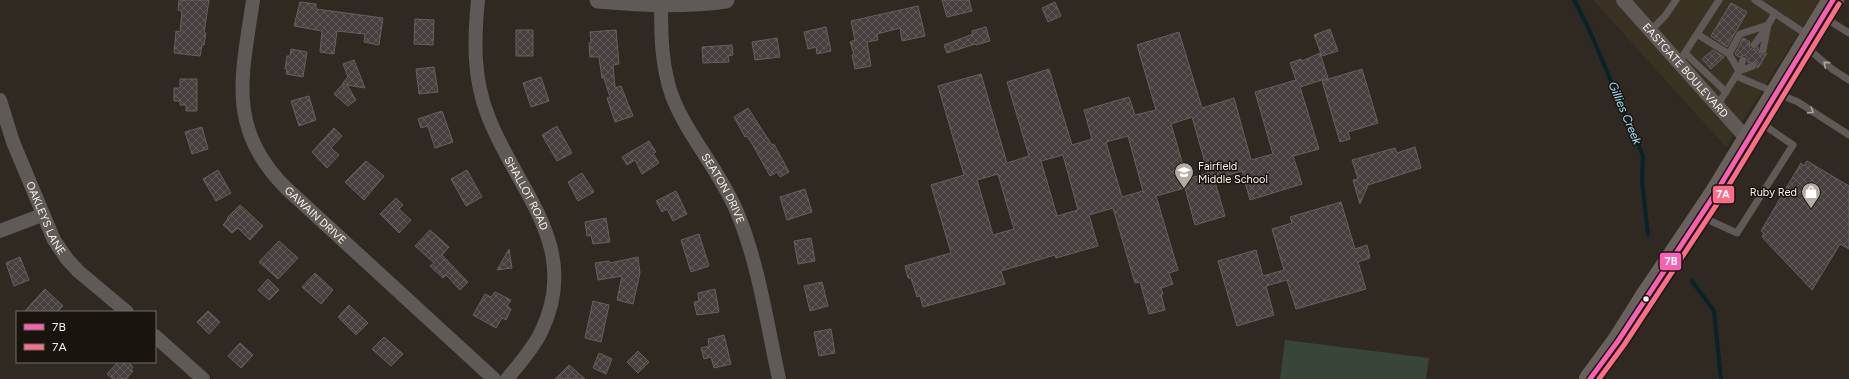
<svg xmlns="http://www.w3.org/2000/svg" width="1849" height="379" font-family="Figtree,sans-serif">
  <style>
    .commercial { fill: #393222 }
    .green { fill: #384639 }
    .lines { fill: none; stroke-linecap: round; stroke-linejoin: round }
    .stream { stroke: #082229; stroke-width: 4 }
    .building { fill: url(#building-cross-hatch); stroke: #67605f; fill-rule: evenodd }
    .service { stroke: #5f5957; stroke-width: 7 }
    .minor { stroke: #5f5957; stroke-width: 14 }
    .tertiary { stroke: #5f5957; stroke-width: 17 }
    .primary { stroke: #69615d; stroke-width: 22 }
    .bus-1-casing { stroke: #19140d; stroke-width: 8 }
    .bus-2-casing { stroke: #19140d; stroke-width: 8 }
    .bus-1 { stroke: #f860b3; stroke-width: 5 }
    .bus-2 { stroke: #fb6d88; stroke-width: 5 }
    .oneway { stroke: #aca6a0 }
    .bus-dot { fill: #f9f2e8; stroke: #19140d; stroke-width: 1.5 }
    .labels { text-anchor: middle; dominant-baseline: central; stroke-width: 3; stroke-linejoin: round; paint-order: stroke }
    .street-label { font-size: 11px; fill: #f9f2e8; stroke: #19140d }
    .poi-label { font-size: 11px; fill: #f9f2e8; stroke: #19140d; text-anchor: start }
    .water-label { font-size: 12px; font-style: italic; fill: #9de3fc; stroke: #19140d }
    .line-badge { stroke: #19140d; stroke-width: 1.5 }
    .badge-label { font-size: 11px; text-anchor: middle; font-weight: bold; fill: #fff }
  </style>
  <defs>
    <pattern id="building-cross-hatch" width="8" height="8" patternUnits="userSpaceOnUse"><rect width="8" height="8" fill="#473e3f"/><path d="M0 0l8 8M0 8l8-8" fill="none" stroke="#625a5b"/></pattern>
  </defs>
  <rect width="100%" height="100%" fill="#2f2921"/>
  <path class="commercial" d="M1593,0H1820L1726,147Z"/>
  <path class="green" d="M1285,340L1429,358L1426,379H1280Z"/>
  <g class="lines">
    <path class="stream" d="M1574,0L1588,27L1643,156L1642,181L1648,234
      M1692,281L1714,311L1721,379"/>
  </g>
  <path class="building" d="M179,0H209L204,33H206L204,45H202L200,56L174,53L176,31L180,32L182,11L178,10Z
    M942,0H969L972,11L947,17Z
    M300,2L316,4V9L383,18L379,45L364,42L365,34L337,31L334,54L320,52L322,31L294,26Z
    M1055,2L1061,16L1048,22L1042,8Z
    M1731,3L1747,12L1727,47L1711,36Z
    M918,6L925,36L902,41L900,28L877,34L878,40L867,42L871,66L855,69L852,55L854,54L850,42L855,40L851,21Z
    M415,19L434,20L433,45L414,44Z
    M826,27L831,51L817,54L816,47L808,49L804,32Z
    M986,27L990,41L976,45L975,44L947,53L944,45L973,34L972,31Z
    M1330,29L1338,51L1322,56L1314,35Z
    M516,30H533V56H516Z
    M616,30L619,64L613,65L615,88L621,86L633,116L615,122L607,98L610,97L604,78H602L599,57H590L589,43H591L590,32Z
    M1179,32L1202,108L1234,98L1251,160L1273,154L1255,92L1296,80L1290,63L1301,59L1302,61L1320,53L1328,78L1300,87L1319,149L1293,156L1302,184L1250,200L1242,171L1214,179L1225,216L1195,225L1185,188L1156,196L1178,270L1169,273L1173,284L1161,288L1163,294H1161L1165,310L1149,314L1140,282L1135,283L1113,208L1089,215L1098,246L1056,258L1055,255L1001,271L1005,284L923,307L920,296L917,297L911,278H908L905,266L951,253L931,185L964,175L938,86L981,74L1007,163L1029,156L1007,82L1049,69L1072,145L1092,139L1084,110L1129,97L1135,115L1156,110L1137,45ZM1192,117L1208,173L1187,179L1171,124ZM1128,136L1143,191L1122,197L1106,142ZM1063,155L1078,210L1057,216L1041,161ZM998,174L1014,229L993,235L977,180Z
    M777,38L780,57L755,60L752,42Z
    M1743,38L1750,42L1749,47L1751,49L1756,50L1758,47L1760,54L1764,55L1767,53L1758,68L1756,62L1748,63V59L1745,55L1739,57L1735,54Z
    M732,45L733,55L728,56L729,62L703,63L702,47Z
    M291,49L307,52L303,77L286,74L287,69H285L287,56H290Z
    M1713,50L1724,57L1711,69L1702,59Z
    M354,60L365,88L347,85L356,100L348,106L334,94L341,86L345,84H342L348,77L343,64Z
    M434,67L438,92L419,94L416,69Z
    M1362,69L1378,123L1348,132L1350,139L1340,142L1322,81Z
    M541,77L549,101L531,107L523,83Z
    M180,79H197V111H186V105H180V101H174V88H180Z
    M309,96L316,120L299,126L291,101Z
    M748,108L772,145L774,144L789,172L780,177L777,172L770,176L754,147L747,136L745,137L734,117Z
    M442,111L453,142L435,148L428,126L421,128L418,119Z
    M557,126L572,153L557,161L542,135Z
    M202,127L208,149L192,154L185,132Z
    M334,128L342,136L331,148L339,155L327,168L312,152Z
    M649,141L656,152L653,153L659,163L642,174L635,160L627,165L622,157Z
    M1415,147L1421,168L1368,185L1360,204L1353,180L1358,179L1352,160L1395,148L1397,153Z
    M366,161L384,176L364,200L345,182Z
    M1807,161L1849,186V249L1840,244L1812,290L1762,237L1764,233L1761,231L1801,163L1804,166Z
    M218,170L231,193L216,201L203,179Z
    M467,170L482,197L466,206L451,179Z
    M582,173L594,192L578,201L568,182Z
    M805,189L812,212L787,220L780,197Z
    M676,191L687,214L673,221L667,209L662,212L656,201Z
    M396,198L403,205L399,209L411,220L399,233L380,214Z
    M1341,202L1355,249L1367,245L1370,258L1358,262L1366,289L1296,309L1287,280L1266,286L1274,315L1237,326L1218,261L1256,250L1263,276L1284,270L1272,229L1292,223L1290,217Z
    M240,205L263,226L250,240L238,228L232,233L223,225L228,219L227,218Z
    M606,218L610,242L593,244L591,235L587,236L585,222Z
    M430,230L449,247L442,255L468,282L460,290L446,275L443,278L430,266L434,263L415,246Z
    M699,234L709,266L691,272L681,240Z
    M811,238L815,261L798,264L794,241Z
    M279,241L298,258L278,279L259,262Z
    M509,249L512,268L497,270Z
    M20,257L29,280L14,286L6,263Z
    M638,257L640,273L633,304L617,300L622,276L598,280L595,263L609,261L610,263Z
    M315,273L333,290L321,304L302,287Z
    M268,279L279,290L269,300L258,290Z
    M822,282L828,306L810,311L804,286Z
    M45,289L63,306L57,312H24Z
    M715,289L719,312L697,315L694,302L699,301L698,293Z
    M495,292L511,300L507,306L511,309L506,320L502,318L496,328L473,315L485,294L491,297Z
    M593,301L609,305L601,342L585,338Z
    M349,305L368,323L356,335L338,317Z
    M208,311L220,322L209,334L197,322Z
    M831,329L835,353L819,356L814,332Z
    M724,335L731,364L714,368L711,357L704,359L701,348L709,346L708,339Z
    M384,337L403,354L391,366L372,349Z
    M240,343L253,355L241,368L228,356Z
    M638,351L649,362L638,373L627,362Z
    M599,353L612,359L606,374L593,368Z
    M118,362H128L133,367L131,370L133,371L126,379H113L107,374Z
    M569,365L585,379H555Z"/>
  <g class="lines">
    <path class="service" d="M1755,0L1809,36
      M1825,18L1849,33
      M1650,31L1665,16L1676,0
      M1697,34L1729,54
      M1754,45L1767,27
      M1806,47L1832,69L1849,80
      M1763,50L1768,25L1775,13
      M1685,53L1726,92
      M1679,62L1719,0
      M1739,71L1729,54L1740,34L1768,25
      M1739,71L1743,60
      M1736,76L1798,102L1849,135
      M1717,106L1739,71L1753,66
      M1702,217L1737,233L1793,145L1761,123"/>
    <g class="minor">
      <path id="s1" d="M253,0C242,76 226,128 286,188L494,379"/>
      <path id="s2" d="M478,0C474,40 473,78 488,116C516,190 583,246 541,332C533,349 519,364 507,379"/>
      <path id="s3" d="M661,0C661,33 661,65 672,96C688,137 720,171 737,212C759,265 767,324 779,379"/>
      <path id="s4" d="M1623,0L1748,140"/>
      <path id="s5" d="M0,100L13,142L54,240L67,259L78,271L127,312"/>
      <path d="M0,231L42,215"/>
      <path d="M155,336L203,379"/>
    </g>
    <path class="tertiary" d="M598,0C640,4 684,6 726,0"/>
    <path class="primary" d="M1590,379L1618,341L1645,298L1715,194L1833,0"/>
    <g class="bus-1-casing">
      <path id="bus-1" d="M1590,379L1618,341L1715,194L1833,0"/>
    </g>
    <g class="bus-2-casing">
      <path id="bus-2" d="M1599,379L1624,345L1721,198L1839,4"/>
    </g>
    <use href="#bus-1" class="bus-1"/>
    <use href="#bus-2" class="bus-2"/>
  </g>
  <defs><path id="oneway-chevron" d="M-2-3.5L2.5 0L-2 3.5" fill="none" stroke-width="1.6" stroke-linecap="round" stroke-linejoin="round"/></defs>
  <g class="oneway">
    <use href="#oneway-chevron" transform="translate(1826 64) rotate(-140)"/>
    <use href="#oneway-chevron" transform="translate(1811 111) rotate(31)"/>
  </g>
  <defs>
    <g id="school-pin" transform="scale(1)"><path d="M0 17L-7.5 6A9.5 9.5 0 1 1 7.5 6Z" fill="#b2aca2" stroke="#19140d"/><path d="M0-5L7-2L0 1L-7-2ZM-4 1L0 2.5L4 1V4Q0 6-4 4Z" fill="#fff"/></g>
    <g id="shop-pin" transform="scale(1)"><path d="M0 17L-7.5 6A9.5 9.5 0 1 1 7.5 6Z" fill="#b2aca2" stroke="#19140d"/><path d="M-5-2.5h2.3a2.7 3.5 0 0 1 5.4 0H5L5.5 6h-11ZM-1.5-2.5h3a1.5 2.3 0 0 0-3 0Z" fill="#fff"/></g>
  </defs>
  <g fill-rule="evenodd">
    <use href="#school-pin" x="1184" y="172"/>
    <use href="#shop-pin" x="1811" y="192"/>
  </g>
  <circle class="bus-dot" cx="1646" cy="299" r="3.5"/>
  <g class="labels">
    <g class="street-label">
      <text stroke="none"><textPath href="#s4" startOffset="94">EASTGATE BOULEVARD</textPath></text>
      <text stroke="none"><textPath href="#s3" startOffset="203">SEATON DRIVE</textPath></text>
      <text stroke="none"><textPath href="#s2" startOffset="204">SHALLOT ROAD</textPath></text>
      <text stroke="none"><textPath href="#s1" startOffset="241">GAWAIN DRIVE</textPath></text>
      <text stroke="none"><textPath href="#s5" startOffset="127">OAKLEYS LANE</textPath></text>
    </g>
    <g class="poi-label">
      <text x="1198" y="166">Fairfield<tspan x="1198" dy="13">Middle School</tspan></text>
      <text x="1797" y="192" text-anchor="end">Ruby Red</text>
    </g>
    <g class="water-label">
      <text transform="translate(1625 113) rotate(67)">Gillies Creek</text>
    </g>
  </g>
  <g class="line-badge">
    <rect x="1712" y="185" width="23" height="19" rx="4" fill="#fb6d88"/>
    <rect x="1659" y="252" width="23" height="19" rx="4" fill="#f860b3"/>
  </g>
  <g class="badge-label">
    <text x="1723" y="198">7A</text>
    <text x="1671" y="265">7B</text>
  </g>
  <rect x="16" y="311" width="140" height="52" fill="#19140d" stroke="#736d65"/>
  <rect x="24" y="324" width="20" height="6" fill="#f860b3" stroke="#736d65"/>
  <text x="52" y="331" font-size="12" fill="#f9f2e8">7B</text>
  <rect x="24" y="344" width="20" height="6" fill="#fb6d88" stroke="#736d65"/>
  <text x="52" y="351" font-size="12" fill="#f9f2e8">7A</text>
</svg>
